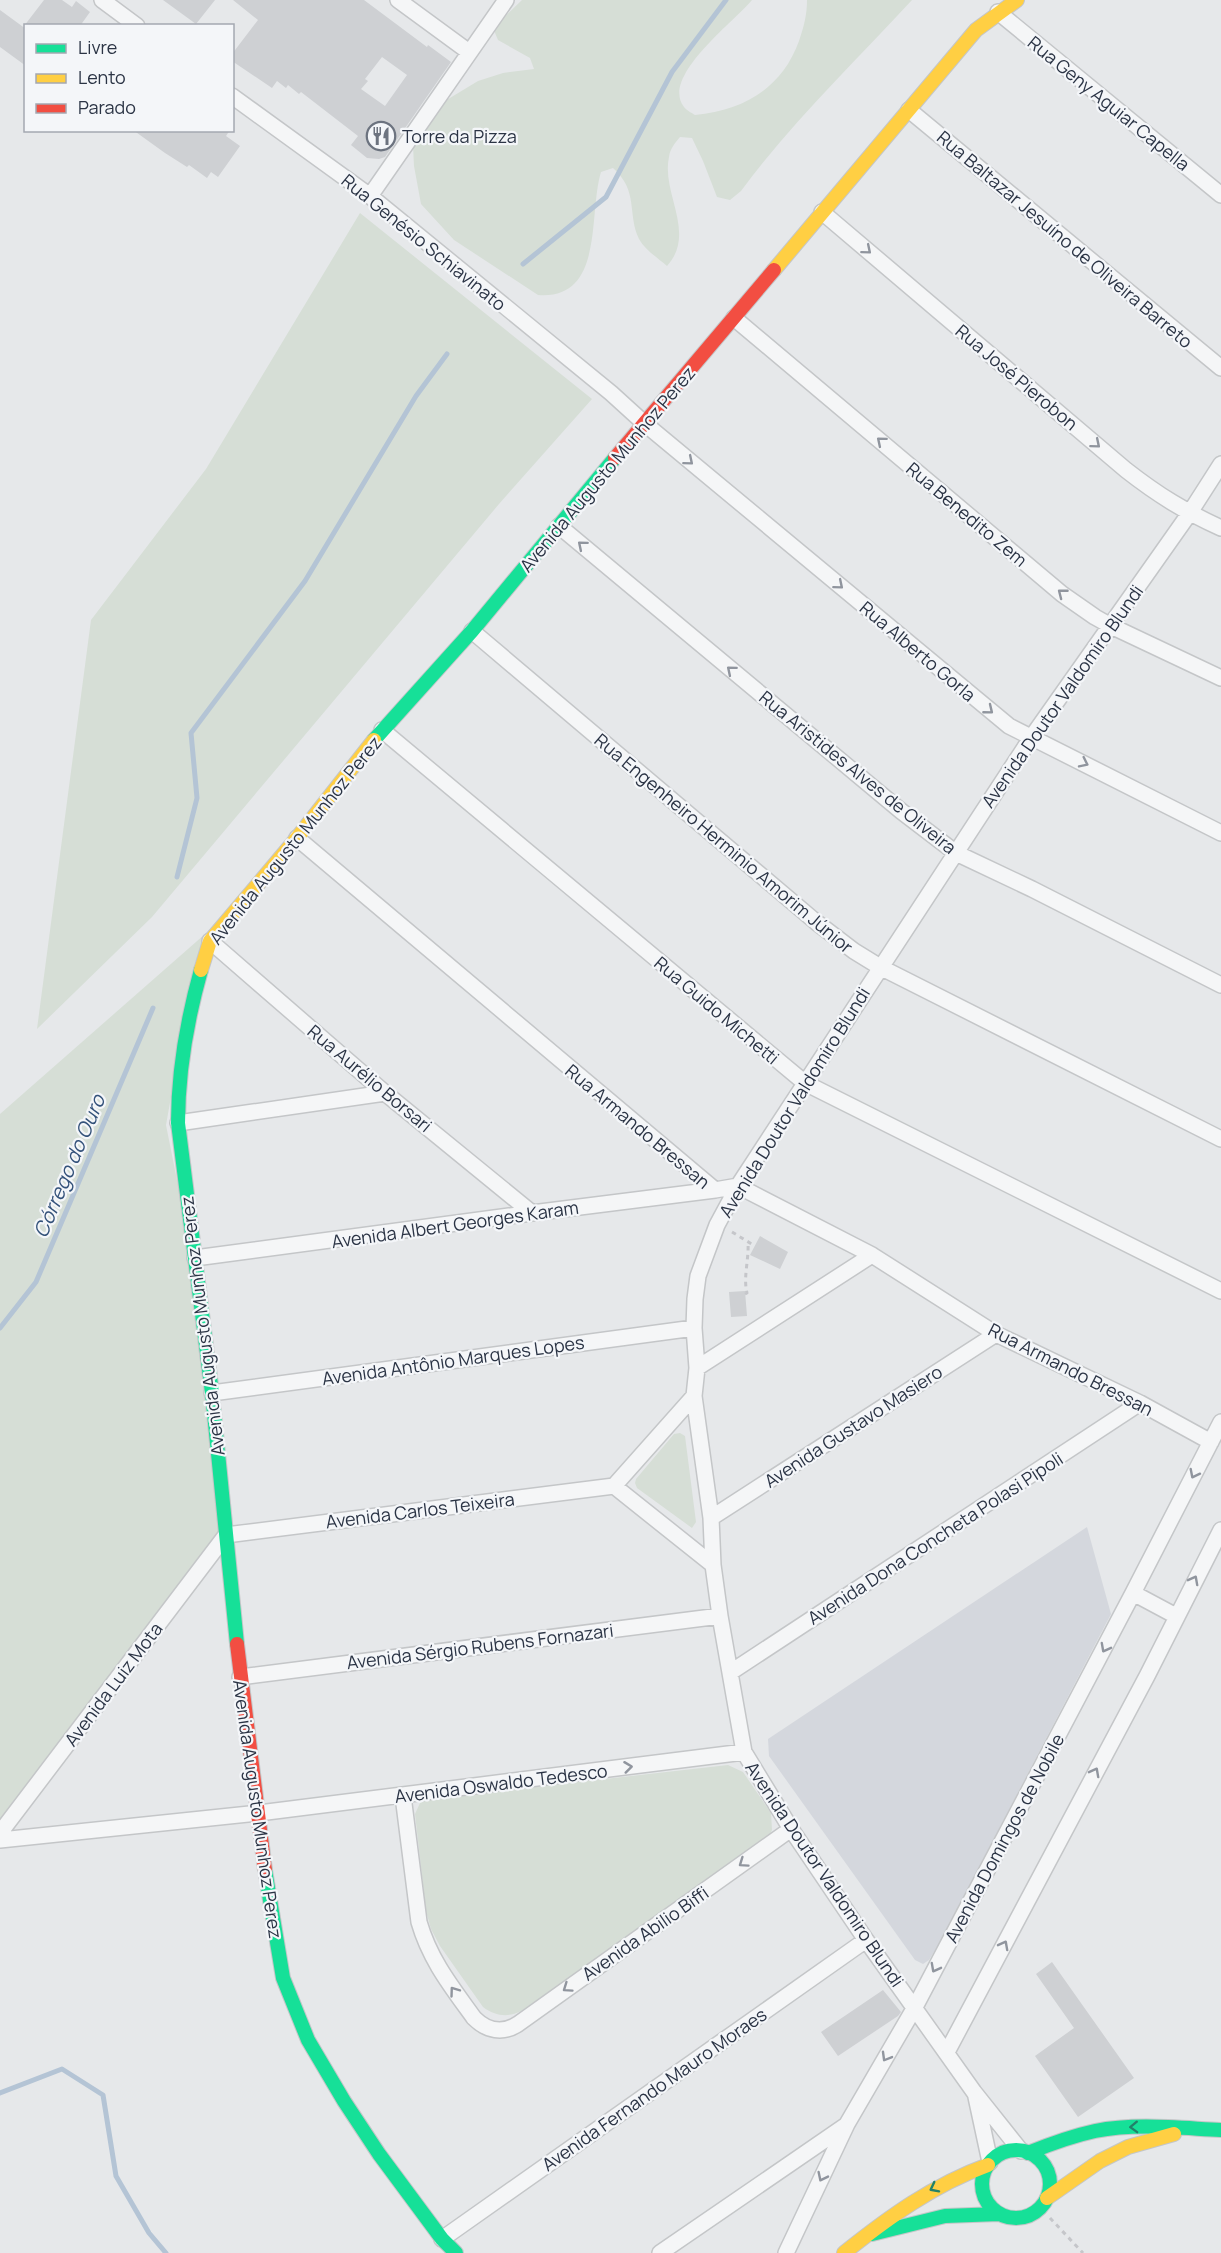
<svg xmlns="http://www.w3.org/2000/svg" width="1221" height="2253" font-family="Manrope,sans-serif">
  <style>
    .built { fill: #d4d7dd }
    .green { fill: #d6ded6 }
    .lines { fill: none; stroke-linecap: round; stroke-linejoin: round }
    .stream { stroke: #b4c4d5; stroke-width: 5 }
    .building { fill: #ced0d3; fill-rule: evenodd }
    .street-casing { stroke: #c4c6c8; stroke-width: 18 }
    .fast-casing { stroke: #c4c6c8; stroke-width: 16 }
    .slow-casing { stroke: #c4c6c8; stroke-width: 16 }
    .jam-casing { stroke: #c4c6c8; stroke-width: 16 }
    .path { stroke: #c5c6ca; stroke-width: 3; stroke-dasharray: 4.5 4.5; stroke-linecap: butt }
    .street { stroke: #f5f6f7; stroke-width: 15 }
    .fast { stroke: #16e098; stroke-width: 14 }
    .slow { stroke: #ffcf43; stroke-width: 14 }
    .jam { stroke: #f24e42; stroke-width: 14 }
    .oneway { stroke: #90959e }
    .oneway2 { stroke: #22816a }
    .labels { text-anchor: middle; dominant-baseline: central; stroke-width: 4.5; stroke-linejoin: round; paint-order: stroke }
    .street-label { font-size: 18px; fill: #2b3445; stroke: #f4f6f9 }
    .poi-label { font-size: 18px; fill: #2b3445; stroke: #f4f6f9; text-anchor: start }
    .water-label { font-size: 20px; font-style: italic; fill: #34527a; stroke: #f4f6f9 }
  </style>
  <rect width="100%" height="100%" fill="#e6e8ea"/>
  <path class="built" d="M1087,1527L1111,1614L940,1942L929,1960L923,1964L915,1960L769,1756L768,1739Z"/>
  <path class="green" d="M522,0H752C735,21 660,77 684,107C686,110 692,113 695,115C744,110 782,88 799,41C804,26 807,15 807,0H912C854,63 792,122 741,191L730,200L717,197L703,161L692,138L680,137C675,143 670,149 669,157C661,193 697,233 667,266C658,258 645,250 639,239C627,214 639,191 613,168L601,172C588,214 605,300 538,295L454,240L421,204L414,166L413,145L440,104L478,81L503,73L534,69L530,58L498,40L493,28Z
    M360,213L592,399L499,504L152,917L37,1029L91,620L206,469Z
    M221,920L195,962L166,1125L193,1260L224,1535L0,1820V1114Z
    M680,1433L685,1436L696,1522L692,1528L637,1488L635,1483L636,1479L674,1434Z
    M728,1765L743,1772L771,1813L772,1830L767,1842L521,2011C508,2018 495,2016 483,2007L440,1946L431,1929L426,1911L415,1814L420,1803L429,1799Z"/>
  <g class="lines">
    <path class="stream" d="M523,264L606,197L672,72L726,0
      M177,877L197,798L191,733L305,581L416,396L447,354
      M0,1328L36,1282L153,1008
      M0,2093L62,2069L103,2095L116,2176L149,2233L166,2253"/>
  </g>
  <path class="building" d="M44,0H62L72,7L76,1L90,12L80,26H24Z
    M163,0H215L196,24Z
    M233,0H364L427,47L428,45L451,62L385,157L379,159L367,158L351,145L358,136L301,92L299,94L288,85L286,88L277,81L272,88L232,61V54L258,20ZM382,57L407,75L385,106L361,89L368,81L365,79Z
    M0,10L26,29V66L0,47Z
    M133,130H230L226,136L240,146L218,177L211,172L207,178L189,165L187,167L165,153Z
    M760,1236L788,1252L780,1269L750,1255Z
    M745,1291L747,1316L731,1317L729,1292Z
    M1052,1962L1134,2078L1078,2117L1035,2056L1074,2028L1036,1974Z
    M883,1990L901,2012L898,2016L838,2056L821,2032Z"/>
  <g class="lines">
    <g class="street-casing">
      <path id="street" d="M102,0L137,26
        M398,0L469,52
        M998,12L1221,195
        M232,96L370,196L611,393L644,423L1009,726L1221,833
        M909,110L1221,368
        M370,196L506,0
        M822,212L1126,470C1158,495 1184,511 1221,528
        M734,318L1062,594L1095,617L1111,626L1221,678
        M559,526L901,811L956,853L1032,889L1221,985
        M472,631L816,922L854,951L880,967L1221,1139
        M382,730L805,1083L1221,1291
        M297,838L715,1190L738,1186L872,1255L996,1334L1140,1403L1211,1442
        M210,941L385,1093L532,1213
        M178,1123L385,1093
        M195,1258L532,1213L715,1190
        M697,1368L872,1255
        M212,1393L694,1328
        M614,1486L713,1565
        M711,1518L996,1334
        M1133,1593L1176,1616
        M731,1672L1140,1403
        M240,1677L720,1616
        M403,1796L419,1922C430,1960 451,1986 474,2018C487,2031 503,2034 518,2024L791,1829
        M0,1833L226,1535L614,1486L694,1396
        M0,1840L259,1813L744,1752
        M947,2052L1147,1676L1221,1530
        M976,2097L990,2162
        M1021,2151L974,2092L866,1940L791,1829L744,1752L720,1616L713,1565L711,1518L694,1396L697,1368L694,1328L695,1299L698,1276L717,1225L738,1186L1031,738L1189,514L1221,464
        M442,2239L866,1940
        M660,2253L845,2126
        M786,2253L847,2124L915,2007L1133,1593L1221,1422"/>
    </g>
    <g class="fast-casing">
      <path id="fast" d="M374,740L472,631L615,458
        M201,970C187,1020 178,1071 178,1123L212,1393L237,1644
        M265,1870L283,1978L308,2040L344,2101L379,2154L442,2239L456,2253
        M982 2184a34 34 0 1 1 68 0a34 34 0 1 1-68 0Z
        M1028,2153C1050,2144 1072,2136 1095,2131C1136,2123 1179,2128 1221,2130
        M872,2234L945,2216L999,2214"/>
    </g>
    <g class="slow-casing">
      <path id="slow" d="M774,270L976,30L1017,0
        M201,970L210,941L297,838L374,740
        M1047,2198L1100,2161L1128,2147L1174,2134
        M844,2253C889,2217 933,2185 988,2165"/>
    </g>
    <g class="jam-casing">
      <path id="jam" d="M615,458L774,270
        M237,1644L265,1870"/>
    </g>
    <path class="path" d="M732,1232L755,1246
      M745,1294L747,1293C743,1277 749,1260 748,1243
      M1050,2218L1083,2253"/>
    <use href="#street" class="street"/>
    <use href="#fast" class="fast"/>
    <use href="#slow" class="slow"/>
    <use href="#jam" class="jam"/>
  </g>
  <defs><path id="oneway-chevron" d="M-2-3.5L2.5 0L-2 3.5" fill="none" stroke-width="1.6" stroke-linecap="round" stroke-linejoin="round" transform="scale(1.5)"/></defs>
  <g class="oneway">
    <use href="#oneway-chevron" transform="translate(867 250) rotate(40)"/>
    <use href="#oneway-chevron" transform="translate(881 441) rotate(-140)"/>
    <use href="#oneway-chevron" transform="translate(1096 444) rotate(40)"/>
    <use href="#oneway-chevron" transform="translate(689 461) rotate(40)"/>
    <use href="#oneway-chevron" transform="translate(582 545) rotate(-140)"/>
    <use href="#oneway-chevron" transform="translate(839 585) rotate(40)"/>
    <use href="#oneway-chevron" transform="translate(1062 593) rotate(-142)"/>
    <use href="#oneway-chevron" transform="translate(731 670) rotate(-140)"/>
    <use href="#oneway-chevron" transform="translate(989 710) rotate(39)"/>
    <use href="#oneway-chevron" transform="translate(1084 763) rotate(26)"/>
    <use href="#oneway-chevron" transform="translate(1194 1474) rotate(117)"/>
    <use href="#oneway-chevron" transform="translate(1194 1580) rotate(-62)"/>
    <use href="#oneway-chevron" transform="translate(1105 1648) rotate(118)"/>
    <use href="#oneway-chevron" transform="translate(628 1767) rotate(-7)"/>
    <use href="#oneway-chevron" transform="translate(1095 1772) rotate(-62)"/>
    <use href="#oneway-chevron" transform="translate(743 1863) rotate(145)"/>
    <use href="#oneway-chevron" transform="translate(1004 1945) rotate(-62)"/>
    <use href="#oneway-chevron" transform="translate(935 1968) rotate(118)"/>
    <use href="#oneway-chevron" transform="translate(567 1988) rotate(145)"/>
    <use href="#oneway-chevron" transform="translate(454 1991) rotate(-126)"/>
    <use href="#oneway-chevron" transform="translate(886 2057) rotate(120)"/>
    <use href="#oneway-chevron" transform="translate(822 2177) rotate(116)"/>
  </g>
  <g class="oneway2">
    <use href="#oneway-chevron" transform="translate(1134 2127) rotate(178)"/>
    <use href="#oneway-chevron" transform="translate(934 2188) rotate(153)"/>
  </g>
  <defs>
    <g id="restaurant-ring" transform="scale(1.5)"><circle r="9.5" fill="#f4f6f9" stroke="#6c737f" stroke-width="1.5"/><path d="M-5-6h1v4h1v-4h1v4h1v-4h1v5L-1.5 .5V6h-2V.5L-5-1ZM5-6V6H3V1.5H1.5Q1.5-4 5-6Z" fill="#6c737f"/></g>
  </defs>
  <g fill-rule="evenodd">
    <use href="#restaurant-ring" x="381" y="136"/>
  </g>
  <g class="labels">
    <g class="street-label">
      <text transform="translate(1109 103) rotate(39)">Rua Geny Aguiar Capella</text>
      <text transform="translate(1065 239) rotate(40)">Rua Baltazar Jesuíno de Oliveira Barreto</text>
      <text transform="translate(424 242) rotate(39)">Rua Genésio Schiavinato</text>
      <text transform="translate(1017 377) rotate(40)">Rua José Pierobon</text>
      <text transform="translate(607 469) rotate(-50)">Avenida Augusto Munhoz Perez</text>
      <text transform="translate(967 514) rotate(40)">Rua Benedito Zem</text>
      <text transform="translate(918 651) rotate(40)">Rua Alberto Gorla</text>
      <text transform="translate(1062 696) rotate(-55)">Avenida Doutor Valdomiro Blundi</text>
      <text transform="translate(858 772) rotate(39)">Rua Aristides Alves de Oliveira</text>
      <text transform="translate(295 840) rotate(-51)">Avenida Augusto Munhoz Perez</text>
      <text transform="translate(724 843) rotate(40)">Rua Engenheiro Herminio Amorim Júnior</text>
      <text transform="translate(717 1010) rotate(40)">Rua Guido Michetti</text>
      <text transform="translate(370 1078) rotate(40)">Rua Aurélio Borsari</text>
      <text transform="translate(794 1102) rotate(-58)">Avenida Doutor Valdomiro Blundi</text>
      <text transform="translate(638 1126) rotate(40)">Rua Armando Bressan</text>
      <text transform="translate(455 1224) rotate(-8)">Avenida Albert Georges Karam</text>
      <text transform="translate(202 1326) rotate(-97)">Avenida Augusto Munhoz Perez</text>
      <text transform="translate(453 1360) rotate(-8)">Avenida Antônio Marques Lopes</text>
      <text transform="translate(1071 1369) rotate(27)">Rua Armando Bressan</text>
      <text transform="translate(853 1426) rotate(-33)">Avenida Gustavo Masiero</text>
      <text transform="translate(420 1510) rotate(-7)">Avenida Carlos Teixeira</text>
      <text transform="translate(935 1538) rotate(-33)">Avenida Dona Concheta Polasi Pipoli</text>
      <text transform="translate(480 1646) rotate(-7)">Avenida Sérgio Rubens Fornazari</text>
      <text transform="translate(113 1684) rotate(-53)">Avenida Luiz Mota</text>
      <text transform="translate(501 1783) rotate(-7)">Avenida Oswaldo Tedesco</text>
      <text transform="translate(258 1809) rotate(82)">Avenida Augusto Munhoz Perez</text>
      <text transform="translate(1004 1838) rotate(-62)">Avenida Domingos de Nobile</text>
      <text transform="translate(825 1874) rotate(56)">Avenida Doutor Valdomiro Blundi</text>
      <text transform="translate(645 1933) rotate(-35)">Avenida Abilio Biffi</text>
      <text transform="translate(654 2089) rotate(-35)">Avenida Fernando Mauro Moraes</text>
    </g>
    <g class="poi-label">
      <text x="402" y="136">Torre da Pizza</text>
    </g>
    <g class="water-label">
      <text transform="translate(69 1166) rotate(-67)">Córrego do Ouro</text>
    </g>
  </g>
  <rect x="24" y="24" width="210" height="108" fill="#f4f6f9" stroke="#a4a8b1" stroke-width="1.5"/>
  <rect x="36" y="44" width="30" height="9" fill="#16e098" stroke="#a4a8b1" stroke-width="1.5"/>
  <text x="78" y="54" font-size="18" fill="#2b3445">Livre</text>
  <rect x="36" y="74" width="30" height="9" fill="#ffcf43" stroke="#a4a8b1" stroke-width="1.5"/>
  <text x="78" y="84" font-size="18" fill="#2b3445">Lento</text>
  <rect x="36" y="104" width="30" height="9" fill="#f24e42" stroke="#a4a8b1" stroke-width="1.5"/>
  <text x="78" y="114" font-size="18" fill="#2b3445">Parado</text>
</svg>
